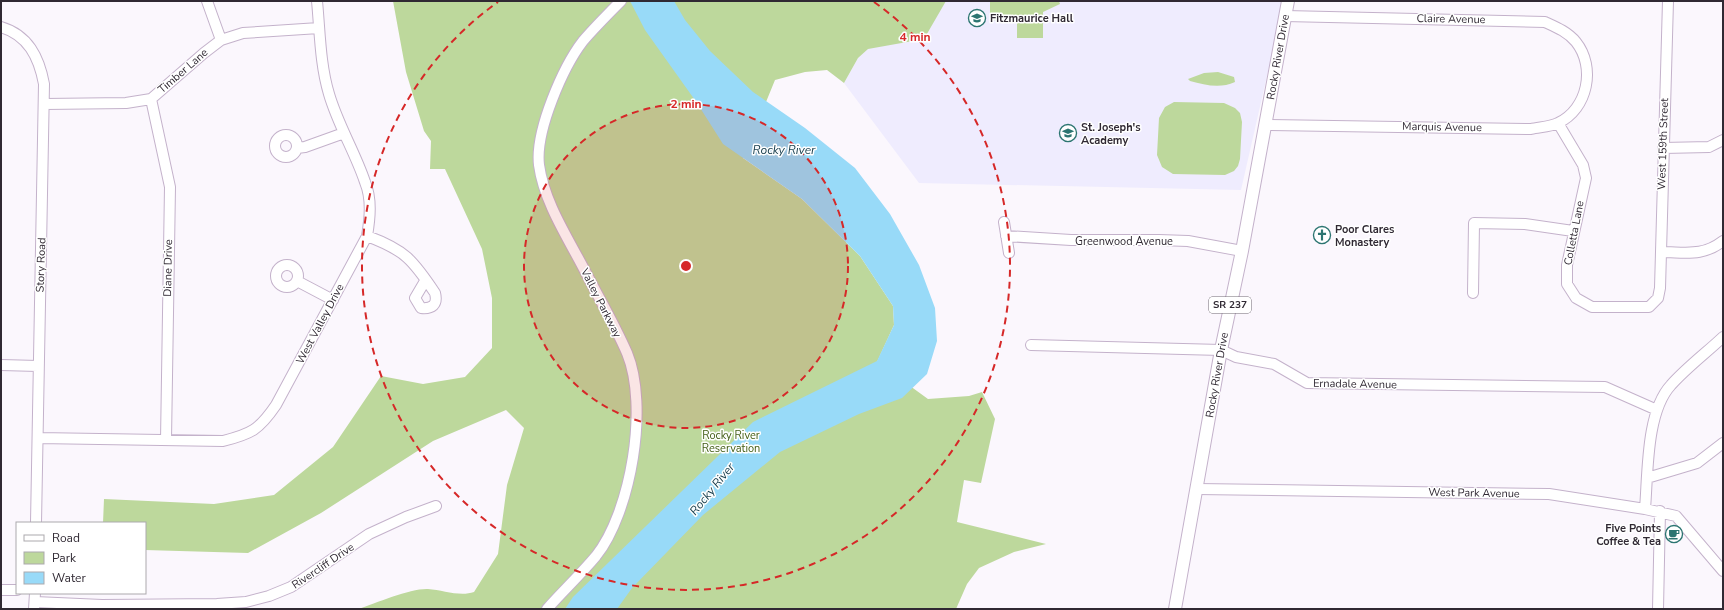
<svg xmlns="http://www.w3.org/2000/svg" width="1724" height="610" font-family="'Nunito Sans',sans-serif">
  <style>
    .education { fill: #efecfe }
    .green { fill: #bdd89c }
    .water { fill: #98daf8 }
    .lines { fill: none; stroke-linecap: round; stroke-linejoin: round }
    .minor-casing { stroke: #c4b2cb; stroke-width: 12 }
    .major-casing { stroke: #c4b2cb; stroke-width: 14 }
    .minor { stroke: #fff; stroke-width: 10 }
    .major { stroke: #fff; stroke-width: 12 }
    .ring { fill: none; stroke: #d62828; stroke-width: 2; stroke-dasharray: 7 5 }
    .labels { text-anchor: middle; dominant-baseline: central; stroke-width: 3; stroke-linejoin: round; paint-order: stroke }
    .shield { fill: #fff; stroke: #6e6970; stroke-width: 1 }
    .shield-label { font-size: 10px; font-weight: bold; fill: #302933 }
    .poi-label { font-size: 11px; font-weight: bold; fill: #302933; stroke: #fff; text-anchor: start }
    .street-label { font-size: 11px; fill: #302933; stroke: #fff }
    .park-label { font-size: 11px; fill: #435e16; stroke: #fff }
    .water-label { font-size: 12px; font-style: italic; fill: #163d4c; stroke: #fff }
    .centre { fill: #d62828; stroke: #fff; stroke-width: 2 }
    .ring-label { font-size: 12px; text-anchor: middle; font-weight: bold; fill: #d62828; stroke: #fff; stroke-width: 3; stroke-linejoin: round; paint-order: stroke }
  </style>
  <rect width="100%" height="100%" fill="#fbf7fd"/>
  <path class="education" d="M907,1H1284L1241,190L919,183L844,83L858,58L887,30Z"/>
  <path class="green" d="M393,1H946L924,39L868,49L858,58L844,83L827,70L805,72L775,80L743,158L802,199L860,256L893,306L894,325L877,362L928,399L969,396L982,392L995,419L981,483L964,480L957,522L1046,544L1014,552L979,568L967,584L956,609H359C375,603 412,588 428,589C443,590 460,597 474,592L498,554L507,485L524,428L506,410L433,441L321,513L248,553L145,550V523H103L104,499L214,504L274,495L333,447L381,376L423,384L465,377L492,348V298L482,249L445,169H430L431,141L424,131L406,72Z
    M990,1H1059L1060,4L1043,12V38H1017V21L990,20Z
    M1218,72L1234,77L1235,82C1220,89 1205,85 1190,81L1188,79L1204,73Z
    M1174,102L1224,103L1235,108L1240,113L1242,122L1240,159L1238,166L1234,171L1225,175L1173,174L1162,167L1157,155L1159,118L1165,107Z"/>
  <path class="water" d="M630,1H674L685,20L710,51L753,92L805,128L855,168L890,214L919,265L935,308L937,341L927,374L902,398L859,414L780,452L703,515L632,588L617,609H565L573,597L753,422L877,361L894,325L893,306L860,256L802,199L723,144L697,103L645,30Z"/>
  <g class="lines">
    <g class="minor-casing">
      <path id="minor" d="M207,1L221,40
        M1,27C28,35 39,57 44,84L36,523
        M151,99L170,187L166,440
        M45,104L126,103L151,99L204,53L221,40L243,33L319,28
        M1558,123L1583,165L1586,178L1567,265V284L1576,298L1592,307H1649L1658,298L1660,288L1668,1
        M1265,125L1531,129C1539,127 1550,127 1558,123C1588,109 1596,67 1576,42C1568,32 1556,27 1545,22L1285,16
        M275 146a11 11 0 1 1 22 0a11 11 0 1 1-22 0Z
        M297,148L305,147L344,133
        M1663,148L1709,147L1723,140
        M1004,222L1009,253
        M367,236C405,250 413,260 435,293C438,305 432,309 421,308L415,298L425,281
        M1006,236L1071,240H1159L1188,241L1242,251
        M1661,252C1686,252 1702,257 1723,241
        M276 276a11 11 0 1 1 22 0a11 11 0 1 1-22 0Z
        M297,281L333,300
        M1473,293L1474,223L1525,224L1573,231
        M1031,345L1221,350L1236,357L1274,364L1307,383L1605,387L1657,410
        M1,365L38,366
        M38,438L223,441C251,434 259,430 276,405L367,236C370,218 372,199 365,182C355,152 338,125 329,94C320,64 320,32 317,1
        M1647,478L1697,463L1723,443
        M1197,489L1549,494L1645,509L1676,516L1723,571
        M1645,509C1648,473 1646,412 1671,385C1686,368 1706,353 1723,337
        M1,590H17
        M35,602L102,605L217,604L246,602L269,596L291,587L369,534L406,517L436,506
        M34,609L35,593
        M547,609C563,591 581,574 596,556C631,512 649,406 627,353C615,325 599,298 585,271C568,238 544,202 539,165C535,131 563,67 583,41C595,27 608,14 621,1
        M1658,609L1660,511"/>
    </g>
    <g class="major-casing">
      <path id="major" d="M1175,609L1221,350L1242,251L1288,1"/>
    </g>
    <use href="#minor" class="minor"/>
    <use href="#major" class="major"/>
  </g>
  <circle cx="686" cy="266" r="162" fill="#d62828" fill-opacity=".12"/>
  <g class="ring">
    <circle cx="686" cy="266" r="162"/>
    <path d="M874 2A324 324 0 1 1 498 2"/>
  </g>
  <defs>
    <g id="school-ring" transform="scale(0.9)"><circle r="9.5" fill="#fff" stroke="#2c7571" stroke-width="1.5"/><path d="M0-5L7-2L0 1L-7-2ZM-4 1L0 2.5L4 1V4Q0 6-4 4Z" fill="#2c7571"/></g>
    <g id="church-ring" transform="scale(0.9)"><circle r="9.5" fill="#fff" stroke="#2c7571" stroke-width="1.5"/><path d="M-1.2-6h2.4v3.5h3.3v2.4h-3.3V6h-2.4V-.1h-3.3v-2.4h3.3Z" fill="#2c7571"/></g>
    <g id="cafe-ring" transform="scale(0.9)"><circle r="9.5" fill="#fff" stroke="#2c7571" stroke-width="1.5"/><path d="M-5.5-4.5H6V0H3Q3 3.5 0 3.5H-2.5Q-5.5 3.5-5.5 0ZM3-3.2v2h1.7v-2ZM-6 4.5H4V6H-6Z" fill="#2c7571"/></g>
  </defs>
  <g fill-rule="evenodd">
    <use href="#school-ring" x="977" y="18"/>
    <use href="#school-ring" x="1068" y="133"/>
    <use href="#church-ring" x="1322" y="235"/>
    <use href="#cafe-ring" x="1674" y="534"/>
  </g>
  <g class="labels">
    <rect class="shield" x="1209" y="297" width="42" height="16" rx="3"/>
    <g class="shield-label">
      <text x="1230" y="305">SR 237</text>
    </g>
    <g class="poi-label">
      <text x="990" y="18">Fitzmaurice Hall</text>
      <text x="1081" y="127">St. Joseph's<tspan x="1081" dy="13">Academy</tspan></text>
      <text x="1335" y="229">Poor Clares<tspan x="1335" dy="13">Monastery</tspan></text>
      <text x="1661" y="528" text-anchor="end">Five Points<tspan x="1661" dy="13">Coffee &amp; Tea</tspan></text>
    </g>
    <g class="street-label">
      <text transform="translate(1451 19) rotate(1)">Claire Avenue</text>
      <text transform="translate(1278 57) rotate(-80)">Rocky River Drive</text>
      <text transform="translate(183 71) rotate(-41)">Timber Lane</text>
      <text transform="translate(1442 127) rotate(1)">Marquis Avenue</text>
      <text transform="translate(1663 144) rotate(-88)">West 159th Street</text>
      <text transform="translate(1574 233) rotate(-79)">Colletta Lane</text>
      <text x="1124" y="241">Greenwood Avenue</text>
      <text transform="translate(41 265) rotate(-88)">Story Road</text>
      <text transform="translate(168 268) rotate(-89)">Diane Drive</text>
      <text transform="translate(601 303) rotate(63)">Valley Parkway</text>
      <text transform="translate(320 324) rotate(-62)">West Valley Drive</text>
      <text transform="translate(1217 375) rotate(-80)">Rocky River Drive</text>
      <text transform="translate(1355 384) rotate(1)">Ernadale Avenue</text>
      <text transform="translate(1474 493) rotate(1)">West Park Avenue</text>
      <text transform="translate(323 566) rotate(-34)">Rivercliff Drive</text>
    </g>
    <g class="park-label">
      <text x="731" y="435">Rocky River<tspan x="731" dy="13">Reservation</tspan></text>
    </g>
    <g class="water-label">
      <text x="784" y="150">Rocky River</text>
      <text transform="translate(712 489) rotate(-51)">Rocky River</text>
    </g>
  </g>
  <circle cx="686" cy="266" r="6" class="centre"/>
  <g class="ring-label">
    <text x="915" y="41">4 min</text>
    <text x="686" y="108">2 min</text>
  </g>
  <rect width="1724" height="610" fill="none" stroke="#302933" stroke-width="4"/>
  <rect x="16" y="522" width="130" height="72" fill="#ffffff" stroke="#aca9ad"/>
  <rect x="24" y="535" width="20" height="6" fill="#ffffff" stroke="#aca9ad"/>
  <text x="52" y="542" font-size="12" fill="#302933">Road</text>
  <rect x="24" y="552" width="20" height="12" fill="#bdd89c" stroke="#aca9ad"/>
  <text x="52" y="562" font-size="12" fill="#302933">Park</text>
  <rect x="24" y="572" width="20" height="12" fill="#98daf8" stroke="#aca9ad"/>
  <text x="52" y="582" font-size="12" fill="#302933">Water</text>
</svg>
